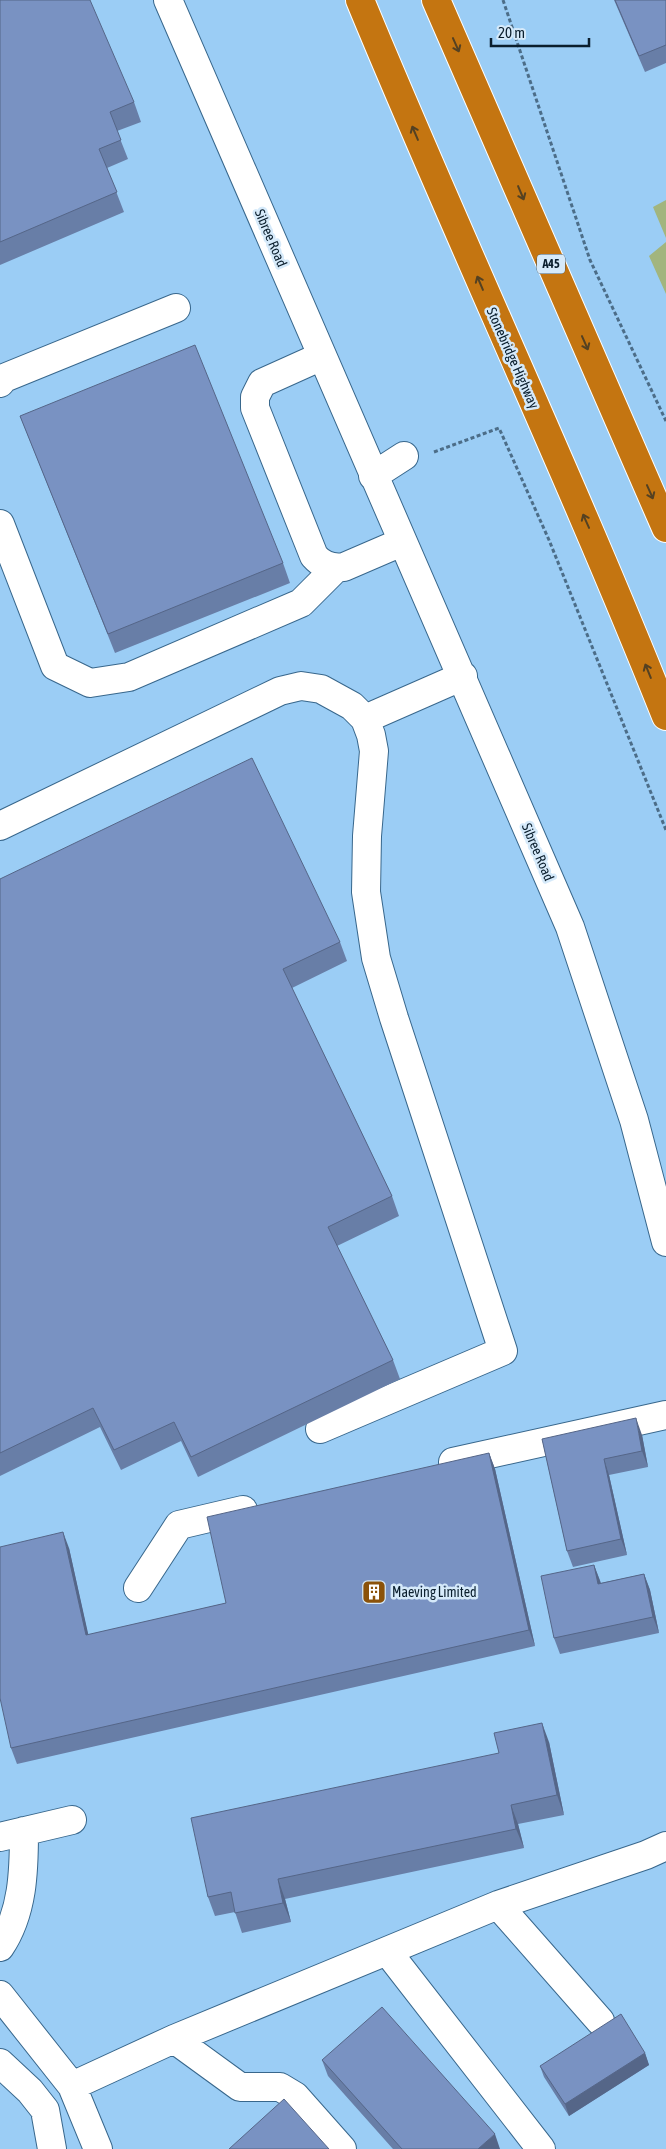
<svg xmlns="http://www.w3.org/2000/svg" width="666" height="2149" font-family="'Asap Condensed',sans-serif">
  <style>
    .green { fill: #a2b57e }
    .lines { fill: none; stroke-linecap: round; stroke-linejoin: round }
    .minor-casing { stroke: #38678c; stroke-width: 30 }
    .highway-casing { stroke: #fff; stroke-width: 30 }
    .path { stroke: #4c6d88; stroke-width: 3; stroke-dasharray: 4 2.5; stroke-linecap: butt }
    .minor { stroke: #fff; stroke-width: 28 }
    .highway { stroke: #c47511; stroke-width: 28 }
    .wall { fill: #687ea7 }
    .shaded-wall { fill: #568 }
    .building { fill: #7992c2; stroke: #568 }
    .oneway { stroke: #544122 }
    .labels { text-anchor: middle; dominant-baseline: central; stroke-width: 5; stroke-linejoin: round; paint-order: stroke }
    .shield { fill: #d6eafa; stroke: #475b6a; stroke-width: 1 }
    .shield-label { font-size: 12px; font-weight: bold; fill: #0a1e2d }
    .street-label { font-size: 14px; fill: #0a1e2d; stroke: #d6eafa }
    .poi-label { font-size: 14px; fill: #0a1e2d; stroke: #d6eafa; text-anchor: start }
  </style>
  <rect width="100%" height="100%" fill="#9bcdf5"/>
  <path class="green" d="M666,200V238L653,207Z
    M666,242V294L649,256Z"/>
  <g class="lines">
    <g class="minor-casing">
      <path id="minor" d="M168,0L570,927L634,1120L666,1242
        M322,356L262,383L255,397V408L314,556C322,565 332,569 344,567L402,542
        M0,383L4,378L176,308
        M373,476L404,456
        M0,524L55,666L90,683L129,677L301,603L336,568
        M365,719L463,676
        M0,826L280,691L301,686L321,689L352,706L365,719L371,735L374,751L367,836L366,892L376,958L394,1018L503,1351L320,1429
        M453,1462L666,1415
        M138,1588L179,1525L243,1510
        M0,1837L72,1820
        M498,1905L600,2021
        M0,1947C23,1913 24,1871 24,1831
        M387,1951L541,2149
        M0,1995L72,2086L98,2149
        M174,2039L240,2087H280L295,2096L342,2149
        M0,2063L30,2091L45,2110L52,2149
        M72,2086L174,2039L498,1905L646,1855L666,1846"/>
    </g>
    <g class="highway-casing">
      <path id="highway" d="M360,0C459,240 570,475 666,716
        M436,0L666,528"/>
    </g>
    <path class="path" d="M503,0L590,260L666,421
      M434,452L499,428L549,540L666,830"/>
    <use href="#minor" class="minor"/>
    <use href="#highway" class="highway"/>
  </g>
  <path class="wall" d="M0,0L134,102L141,122L117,131L128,159L107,168L124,212L0,265Z
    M614,0H666V63L645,72Z
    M20,416L283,563L290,583L115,653Z
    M0,879L340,942L347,961L292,988L392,1196L399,1216L337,1246L393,1360L400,1379L198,1477L181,1441L121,1470L100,1427L0,1476Z
    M642,1435L648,1467L609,1475L627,1555L573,1567L567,1551L542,1439Z
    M489,1453L495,1469L535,1646L17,1764L11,1748L69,1548L88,1635L226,1603Z
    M594,1565L601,1583L644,1574L650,1590L659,1633L560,1654L554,1638Z
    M549,1742L564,1815L518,1824L524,1848L285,1899L291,1922L242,1933L235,1912L215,1916L208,1897Z
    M645,2053L649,2065L569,2116L544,2077L540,2066Z
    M322,2060L500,2149H393L328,2076Z"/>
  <path class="shaded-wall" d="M636,1418L642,1435L648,1467L642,1451Z
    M489,1453L495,1469L535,1646L529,1630Z
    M604,1459L609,1475L627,1555L621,1539Z
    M63,1532L69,1548L92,1651L86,1635Z
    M594,1565L600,1581L604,1600L598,1584Z
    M644,1574L650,1590L659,1633L653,1617Z
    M542,1723L549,1742L564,1815L557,1795Z
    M511,1805L518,1824L524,1848L516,1829Z
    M278,1879L285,1899L291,1922L283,1903Z
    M645,2053L649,2065L569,2116L565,2104Z
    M495,2134L500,2149H478Z"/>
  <path class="building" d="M0,0H90L134,102L110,112L121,140L99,149L117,192L0,242Z
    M615,0H666V45L639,56Z
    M195,345L283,563L108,634L20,416Z
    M252,758L340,942L283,969L392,1196L328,1227L393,1360L191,1457L174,1422L114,1450L93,1408L0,1453V879Z
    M636,1418L642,1451L604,1459L621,1539L567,1551L542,1439Z
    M489,1453L529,1630L11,1748L0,1698V1547L63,1532L86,1635L226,1603L207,1517Z
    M594,1565L598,1584L644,1574L653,1617L554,1638L541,1576Z
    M542,1723L557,1795L511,1805L516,1829L278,1879L283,1903L235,1913L231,1892L208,1897L191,1818L499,1753L494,1733Z
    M382,2007L495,2134L478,2149H402L322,2060Z
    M621,2014L645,2053L565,2104L540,2066Z
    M284,2099L329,2149H229Z"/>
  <defs><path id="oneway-shaft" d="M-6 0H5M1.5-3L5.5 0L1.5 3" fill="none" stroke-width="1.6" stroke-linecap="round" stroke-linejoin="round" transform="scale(1.25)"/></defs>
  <g class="oneway">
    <use href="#oneway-shaft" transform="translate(456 45) rotate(66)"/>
    <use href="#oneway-shaft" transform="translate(415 133) rotate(-113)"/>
    <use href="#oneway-shaft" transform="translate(521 193) rotate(67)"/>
    <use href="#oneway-shaft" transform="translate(480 283) rotate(-113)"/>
    <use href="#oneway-shaft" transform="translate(585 343) rotate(66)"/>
    <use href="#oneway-shaft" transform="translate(650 492) rotate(66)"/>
    <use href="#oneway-shaft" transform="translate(586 521) rotate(-114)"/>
    <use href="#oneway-shaft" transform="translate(648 671) rotate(-112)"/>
  </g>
  <defs>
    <g id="building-square" transform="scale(1.25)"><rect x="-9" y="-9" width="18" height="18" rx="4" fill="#8b5209" stroke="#d6eafa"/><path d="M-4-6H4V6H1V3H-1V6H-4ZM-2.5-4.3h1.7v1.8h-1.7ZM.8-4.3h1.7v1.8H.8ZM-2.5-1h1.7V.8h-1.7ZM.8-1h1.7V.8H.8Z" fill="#fff"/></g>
  </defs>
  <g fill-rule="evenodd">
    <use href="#building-square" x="374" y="1592"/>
  </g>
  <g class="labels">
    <rect class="shield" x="537" y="254.5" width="28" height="19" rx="4"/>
    <g class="shield-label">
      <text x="551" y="264">A45</text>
    </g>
    <g class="street-label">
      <text transform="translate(271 238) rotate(67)">Sibree Road</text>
      <text transform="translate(513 358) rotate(66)">Stonebridge Highway</text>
      <text transform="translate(538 852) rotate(67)">Sibree Road</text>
    </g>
    <g class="poi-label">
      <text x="392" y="1592">Maeving Limited</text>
    </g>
  </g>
  <path d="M491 38v8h98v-8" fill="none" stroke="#0a1e2d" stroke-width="2.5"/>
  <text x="498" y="38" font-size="15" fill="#0a1e2d" stroke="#d6eafa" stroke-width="4" paint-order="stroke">20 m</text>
</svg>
